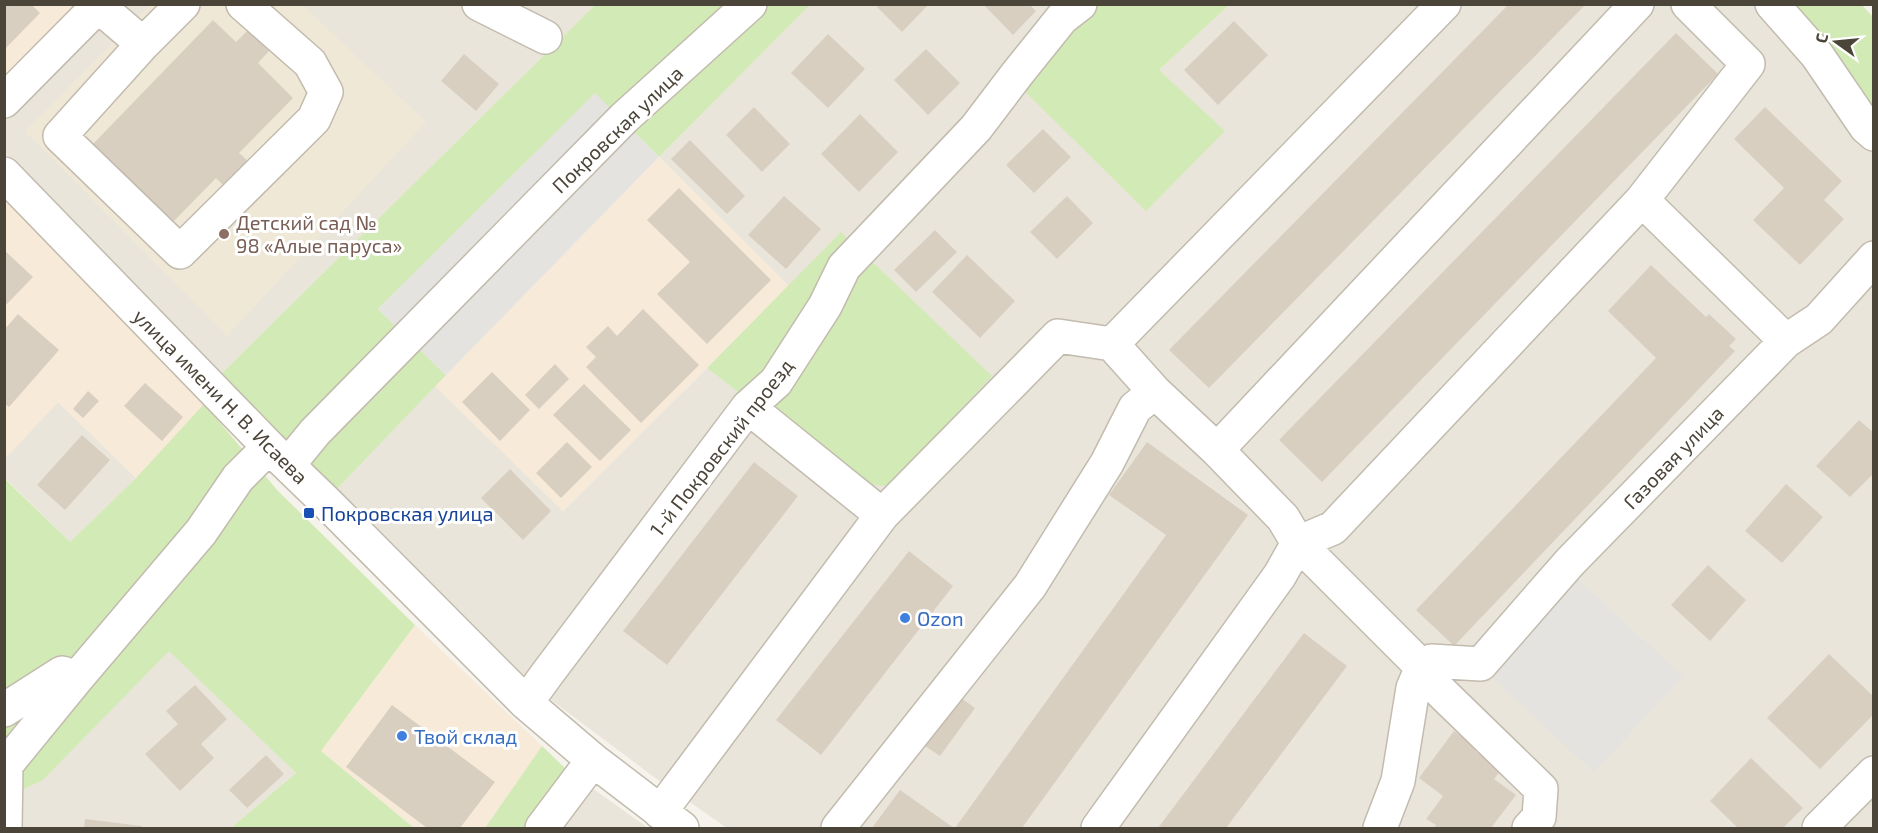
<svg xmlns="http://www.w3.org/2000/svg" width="1878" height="833" font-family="'Exo 2',sans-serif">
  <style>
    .residential { fill: #eae5da }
    .commercial { fill: #f7ead8 }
    .education { fill: #efe8d6 }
    .green { fill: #d2eab5 }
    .parking { fill: #e5e3e0 }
    .building { fill: #d8cfc1 }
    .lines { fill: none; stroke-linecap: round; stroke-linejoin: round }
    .minor-casing { stroke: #c2bbae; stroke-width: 36 }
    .minor { stroke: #fff; stroke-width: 33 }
    .education-dot { fill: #8d6e63; stroke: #fff; stroke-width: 2 }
    .transit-dot { fill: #1a4fb4; stroke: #fff; stroke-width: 2 }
    .shop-dot { fill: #3f7fe0; stroke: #fff; stroke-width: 2 }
    .labels { text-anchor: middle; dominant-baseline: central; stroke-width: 6; stroke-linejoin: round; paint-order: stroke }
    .street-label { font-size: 20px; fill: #4b4439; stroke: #fff }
    .education-label { font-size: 20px; fill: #785e54; stroke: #fff; text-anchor: start }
    .transit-label { font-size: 20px; fill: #164399; stroke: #fff; text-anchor: start }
    .shop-label { font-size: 20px; fill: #366cbe; stroke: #fff; text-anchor: start }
  </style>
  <rect width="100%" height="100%" fill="#f6f3ec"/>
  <path class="residential" d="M119,5H595L222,373L5,153L4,117Z
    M810,5H1059L1159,70L1229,5H1754L1873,151V753L1799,828H727L658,780L554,702L457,616L334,492L435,386L563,511L707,368L857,484L842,233L789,286L659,157Z
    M58,402L136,478L70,542L5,478L4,459Z
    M169,650L296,773L231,828H5L4,798L43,780Z
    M567,770L648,828H526Z
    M1873,786V828H1833Z"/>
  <path class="commercial" d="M72,4L74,6L5,75V5Z
    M659,157L789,286L563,511L435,386Z
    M4,197L204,404L136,478L58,402L5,459Z
    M415,625L542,746L485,828H414L321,751Z"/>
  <path class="education" d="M151,4L302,5L426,122L227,336L25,131Z"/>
  <path class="green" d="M595,5H810L659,157L595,94L378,309L446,375L334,492L222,373Z
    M1059,5H1229L1159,70L1225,131L1146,211L1002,69Z
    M1790,5H1862L1873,17V118Z
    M841,232L992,376L888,486L857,484L707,368Z
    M204,404L278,491L415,625L321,751L414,828H231L296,773L169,651L43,780L5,798L4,478L70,542L136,478Z
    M542,746L567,770L526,828H485Z"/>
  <path class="parking" d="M595,93L659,157L446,375L378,309Z
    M1570,572L1683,676L1594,773L1482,668Z"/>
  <path class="building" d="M4,4H31L40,13L4,50Z
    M880,4H929L902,32L877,7Z
    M983,4H1029L1036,11L1013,35Z
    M1509,4H1586L1209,388L1169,350Z
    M213,20L236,42L249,29L270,50L258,63L293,98L239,153L249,162L225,187L216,178L173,222L93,144Z
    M1234,21L1268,55L1218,105L1184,70Z
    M1676,33L1718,74L1322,482L1279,440Z
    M828,34L865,69L828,108L791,73Z
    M926,49L960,83L928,115L894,80Z
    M464,54L499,84L476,111L441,81Z
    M754,107L790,144L762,172L726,135Z
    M1765,107L1842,181L1824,200L1844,219L1800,265L1753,220L1784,188L1734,139Z
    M860,114L898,152L859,192L821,154Z
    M1043,129L1071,157L1034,193L1006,165Z
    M690,140L745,196L727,214L671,159Z
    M679,188L771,280L707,344L657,294L690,262L647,220Z
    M784,196L821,229L786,269L748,235Z
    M1067,196L1093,223L1057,259L1030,232Z
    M935,230L957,252L916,292L894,270Z
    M4,250L33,277L4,307Z
    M967,255L1015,301L980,338L932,292Z
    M1651,265L1706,317L1709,314L1736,339L1729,346L1735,351L1454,646L1416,610L1656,358L1608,311Z
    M643,309L699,365L641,423L586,367L596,357L586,347L608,326L617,336Z
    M18,314L59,350L9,407L4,403V330Z
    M555,364L569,379L539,409L525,395Z
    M492,372L530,410L500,441L462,402Z
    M145,383L183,417L162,441L124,406Z
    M584,384L631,430L600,461L553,415Z
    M88,391L99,401L83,418L73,409Z
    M1859,420L1874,433V473L1850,497L1816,466Z
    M82,435L110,460L65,510L37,485Z
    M567,442L592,467L561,498L536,473Z
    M1147,442L1248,515L1022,828H955L1166,535L1109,495Z
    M754,462L798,496L667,665L623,631Z
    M510,469L551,511L523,540L481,498Z
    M1786,484L1823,517L1782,563L1745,531Z
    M909,551L953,586L821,755L776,720Z
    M1708,565L1746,600L1710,641L1671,605Z
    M1304,633L1347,666L1226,828H1158Z
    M1829,654L1874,697V714L1820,769L1767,718Z
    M195,685L227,719L201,744L214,758L180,791L145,754L178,724L166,711Z
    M957,695L975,708L940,756L922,744Z
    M392,705L495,782L460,828H427L346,767Z
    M1454,731L1477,748L1475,751L1501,770L1494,779L1516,795L1491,828H1433L1436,825L1426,819L1443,796L1419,778Z
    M266,755L284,774L247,808L229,790Z
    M1751,758L1803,808L1783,828H1738L1710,801Z
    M900,790L954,828H872Z
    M85,819L142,826V828H84Z"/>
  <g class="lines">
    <g class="minor-casing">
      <path id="minor" d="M96,4L143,44
        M183,4L143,44L60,136L180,252L314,119L326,92L310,63L243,4
        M479,4L545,37
        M1772,4L1817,55L1866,127L1874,134
        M4,101L100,4
        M4,174L269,447L326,502L526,703L593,760L682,828
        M1642,200L1786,341
        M1112,344L1444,4
        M748,407L882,515L1058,336L1112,344L1155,392L1217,450L1283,518L1298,543L1422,667L1431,661L1481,664L1570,562L1786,341L1819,319L1874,258
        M1217,450L1637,4
        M288,465L315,432L624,118L750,4
        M1422,667L1439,690L1541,789L1539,817L1529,828
        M526,703L547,674L748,407L776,382L825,306L844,267L976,128L1017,74L1062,18L1080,4
        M4,710L62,673L77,678L201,532L238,478L269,447
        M660,812L882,515
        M5,828L6,765L77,678
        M542,828L593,760
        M838,828L1030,586L1107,463L1135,408L1155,392
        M1098,828L1280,575L1298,543L1333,528L1642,200L1748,64L1688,4
        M1380,828L1398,781L1413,688L1422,667
        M1819,828L1874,773"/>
    </g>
    <use href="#minor" class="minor"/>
  </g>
  <circle class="education-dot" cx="224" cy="234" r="6"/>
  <rect class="transit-dot" x="303" y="507" width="12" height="12" rx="3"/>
  <g class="shop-dot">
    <circle cx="905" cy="618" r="6"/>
    <circle cx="402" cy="736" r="6"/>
  </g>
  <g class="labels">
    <g class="street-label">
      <text transform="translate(617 129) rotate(-44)">Покровская улица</text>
      <text transform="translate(221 396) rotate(45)">улица имени Н. В. Исаева</text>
      <text transform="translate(721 447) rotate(-52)">1-й Покровский проезд</text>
      <text transform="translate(1673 457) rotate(-46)">Газовая улица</text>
    </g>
    <g class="education-label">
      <text x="236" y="222">Детский сад №<tspan x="236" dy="23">98 «Алые паруса»</tspan></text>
    </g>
    <g class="transit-label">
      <text x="321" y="513">Покровская улица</text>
    </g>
    <g class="shop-label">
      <text x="917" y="618">Ozon</text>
      <text x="414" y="736">Твой склад</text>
    </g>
  </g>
  <rect width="1878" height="833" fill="none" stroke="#4b4439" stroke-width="12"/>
  <g transform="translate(1836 42) rotate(285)" stroke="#ffffff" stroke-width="4.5" paint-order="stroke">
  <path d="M0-4.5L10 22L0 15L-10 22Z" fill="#4b4439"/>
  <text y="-9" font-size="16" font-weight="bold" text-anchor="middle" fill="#4b4439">С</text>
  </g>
</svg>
